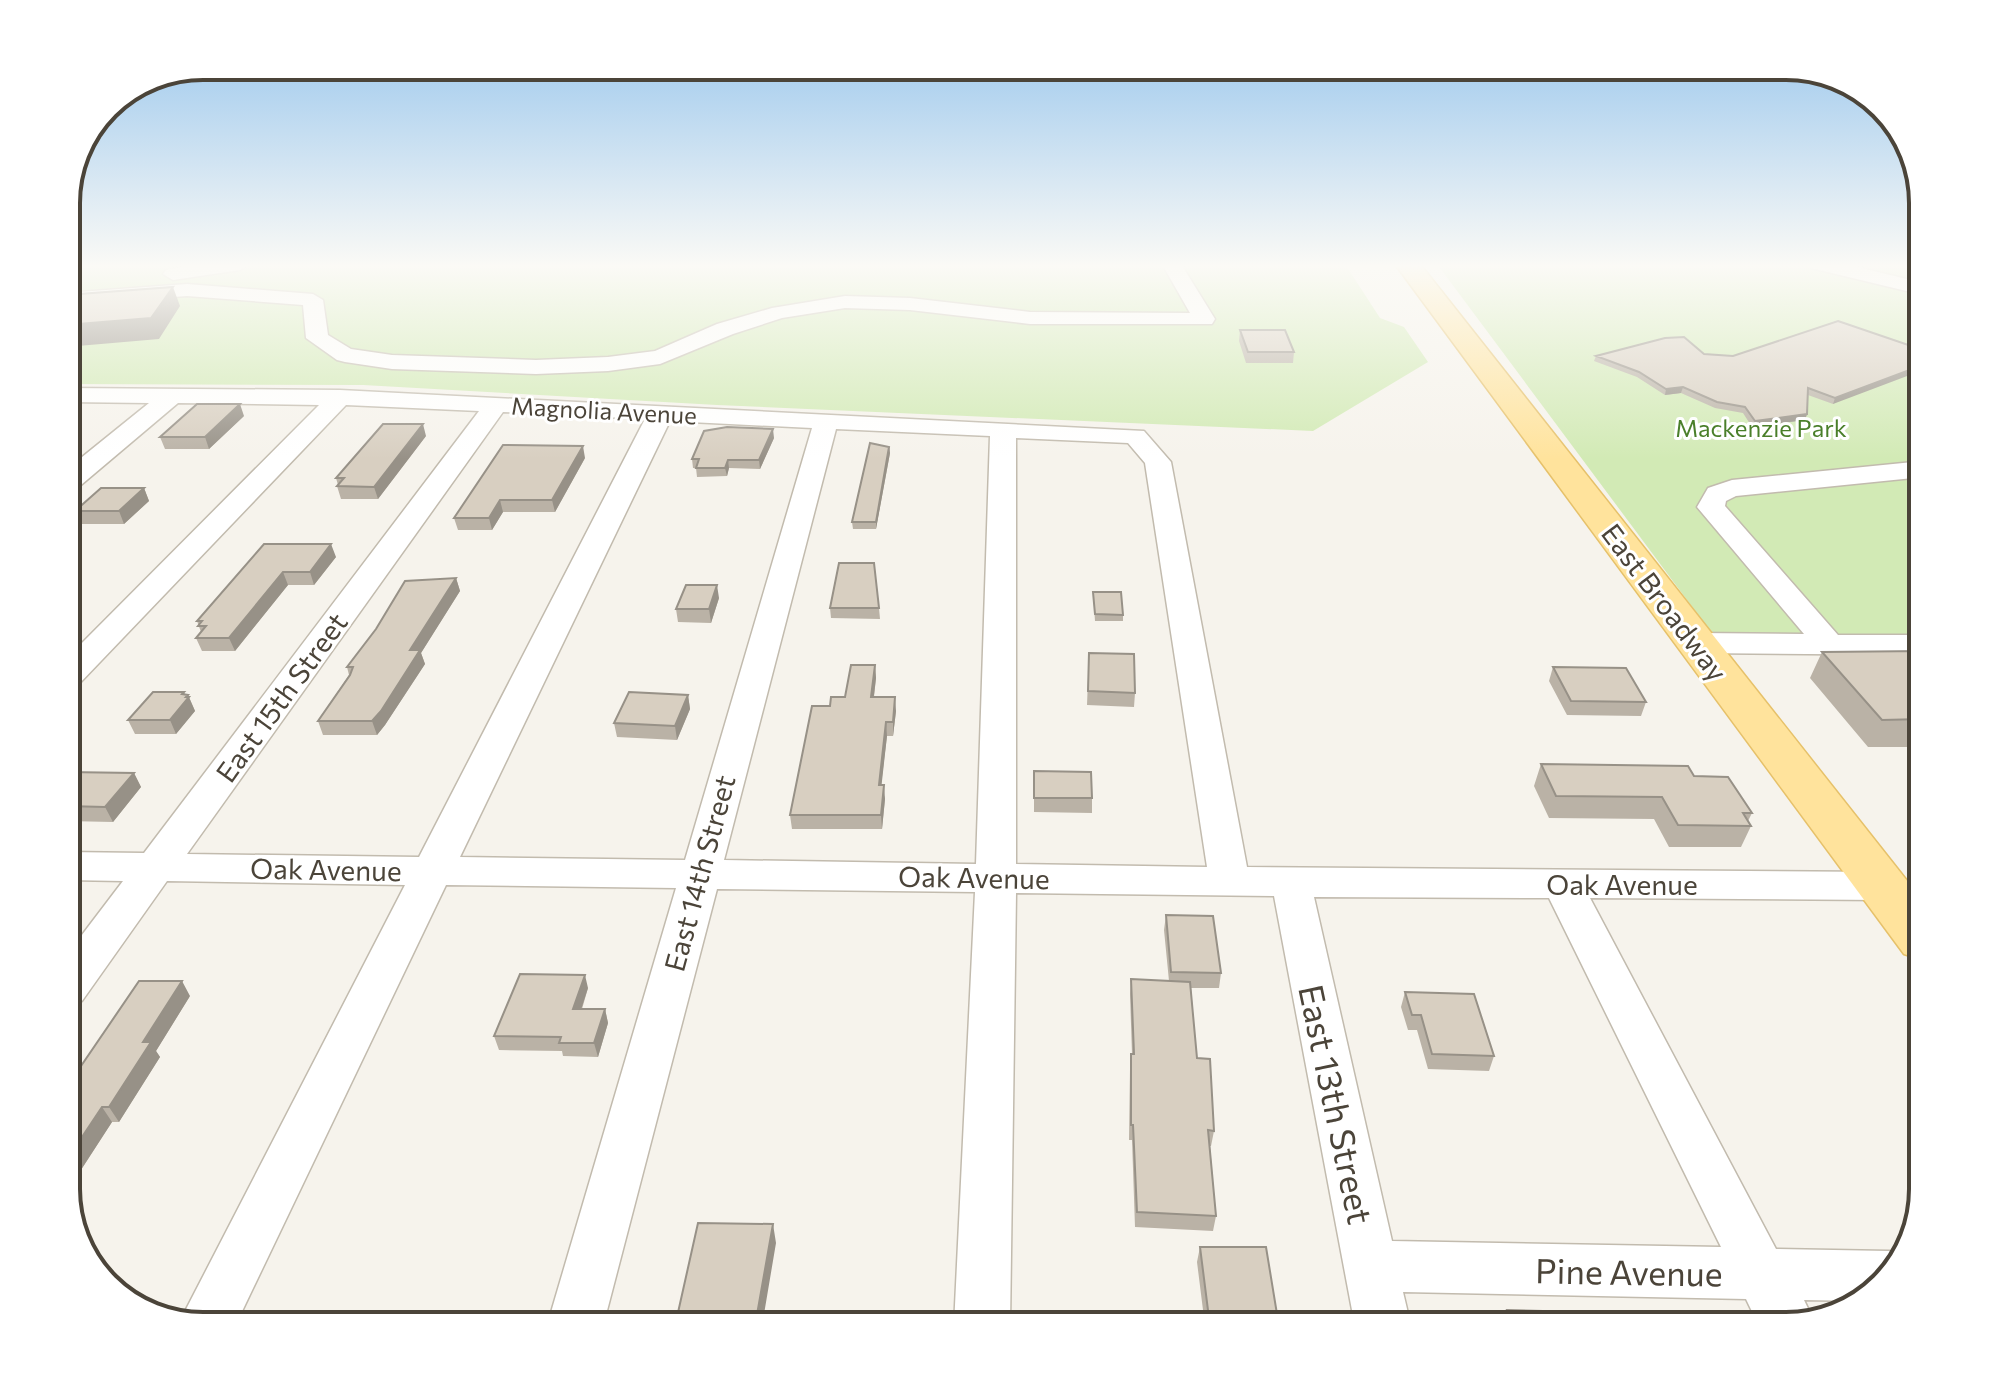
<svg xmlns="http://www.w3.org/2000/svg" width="1989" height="1392" font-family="Commissioner,sans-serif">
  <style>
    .green { fill: #d2eab5 }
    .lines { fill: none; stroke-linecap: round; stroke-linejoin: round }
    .minor-casing { stroke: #c2bbae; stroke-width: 3 }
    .major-casing { stroke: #e6c16a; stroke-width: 3 }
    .minor { fill: #fff; fill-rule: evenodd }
    .major { fill: #ffe39c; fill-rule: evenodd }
    .wall { fill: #bab2a6 }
    .shaded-wall { fill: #979187 }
    .building { fill: #d8cfc1; stroke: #979187; stroke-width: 2 }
    .labels { text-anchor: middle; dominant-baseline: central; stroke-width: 6; stroke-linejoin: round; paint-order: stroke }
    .far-street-label { font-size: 24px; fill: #4b4439; stroke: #fff }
    .far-park-label { font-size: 24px; fill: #4a7f2a; stroke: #fff }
    .street-label { font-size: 28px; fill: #4b4439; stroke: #fff }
    .near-street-label { font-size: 34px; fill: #4b4439; stroke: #fff }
    .rim { fill: none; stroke: #4b4439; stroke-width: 4 }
  </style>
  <rect width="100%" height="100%" fill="#f6f3ec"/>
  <path class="green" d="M66,264H677L786,267L837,264H1345L1380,318L1404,327L1428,362L1313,431L717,405L363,385L66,384Z
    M1437,264H1923V641L1716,639Z"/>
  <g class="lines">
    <g class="minor-casing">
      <path id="minor" d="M197,264H249L240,270L173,280L163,274L166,270Z
        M1162,264H1181L1215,319L1212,324H1030L910,310L845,308L782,318L733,334L660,364L608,371L536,374L392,369L345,362L337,360L306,338L303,305L187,296L66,305V293L187,284L313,294L323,300L328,335L351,349L392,355L536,360L608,357L655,351L717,324L772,308L845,296L910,298L1030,312L1190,313Z
        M1809,264H1845L1923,283V295L1811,268Z
        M66,388L340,390L1144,431L1171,462L1247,867L1882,872L1896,876L1902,886L1896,896L1882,900L1590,898L1776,1249L1889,1251L1903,1256L1900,1265L1862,1301L1804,1300L1813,1319L1786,1326H1759L1746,1299L1403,1292L1411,1326H1355L1274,896L1016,893L1010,1326H954L975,892L717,889L603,1326H547L676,888L446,885L235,1326H203L181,1319L405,885L167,881L82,1001L66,1006V956L123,881L66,880V852L144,853L479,411L346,405L78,685L66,688V659L319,405L178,403L75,490L66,492V470L149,403L66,402ZM503,412L645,419L419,857L187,854ZM670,421L812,428L685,860L460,857ZM836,429L990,436L976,864L724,860ZM1016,438L1128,443L1145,463L1207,867L1016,864ZM1314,897L1549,898L1721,1247L1392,1241Z
        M1923,461V477L1736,496L1726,501L1725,506L1838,635H1923V655L1696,653L1685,650L1680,643L1685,636L1696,633L1804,634L1697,507L1708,488L1732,480Z"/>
    </g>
    <g class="major-casing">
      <path id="major" d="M1395,264H1420L1923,901V960L1904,954Z"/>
    </g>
    <use href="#minor" class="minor"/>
    <use href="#major" class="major"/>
  </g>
  <path class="wall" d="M1240,330L1294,352L1293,363H1246L1239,341Z
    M1923,350L1833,404L1808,395L1807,414L1805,420L1752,427L1743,413L1715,408L1681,393L1665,395L1637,377L1594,361L1596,356L1704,354L1733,356Z
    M244,416L209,449H165L160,437Z
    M426,436L378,499H341L337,486L338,485L336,478Z
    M774,438L760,469L729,468L727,476L697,477L696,468H693L692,459Z
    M889,447L890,453L876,529H853L852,522Z
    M585,458L555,512H503L492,530H458L454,518Z
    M144,488L149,501L124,524H81L75,511Z
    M264,544L336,557L314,585H288L235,651H202L196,638L201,632L197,621Z
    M456,578L460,591L421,653L425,664L385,725L377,735H323L318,721L349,675L347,667Z
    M1093,592L1123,615V621H1095Z
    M719,598L711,623L678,622L676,609Z
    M830,608H879L880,619L831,618Z
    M1923,651V747H1868L1810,678L1822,652Z
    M1089,653L1135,693L1134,707L1087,705Z
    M875,665L876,678L874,697L896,711L893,736H887L881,785L885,799L882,829H792L790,815L830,706L845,697Z
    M1553,667L1646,702L1641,716L1567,715L1549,681Z
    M185,695H188L195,711L176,734H135L128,720Z
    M688,695L690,709L677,740L617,737L614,723Z
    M1541,764L1694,776L1752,813L1748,821L1751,826L1741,847H1669L1654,819L1549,818L1534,786Z
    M1034,771L1092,798V813L1034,812Z
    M66,772L134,773L141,787L113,822L66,821Z
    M1166,915L1221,973L1219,988H1191L1197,1058L1214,1131L1211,1146H1210L1216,1216L1213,1231L1135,1227L1132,1140H1129L1130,1069L1132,1054L1130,994L1131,979L1169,981L1164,930Z
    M588,988L582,1009H605L608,1023L598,1057L563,1056L562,1051L499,1050L494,1036Z
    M1405,992L1494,1056L1489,1071L1428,1069L1417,1030H1408L1401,1007Z
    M190,996L156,1051L160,1057L119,1122H112L66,1193V1088Z
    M1200,1247L1277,1314L1274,1326H1205L1197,1262Z
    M1507,1310L1624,1326H1501V1324Z"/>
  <path class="shaded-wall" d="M173,287L180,306L159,339L66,347V325Z
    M1923,365V370L1833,404L1835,398Z
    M1683,387L1681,393L1665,395L1666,389Z
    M240,404L244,416L209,449L205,437Z
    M1807,414L1805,420L1752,427L1755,421Z
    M423,424L426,436L378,499L374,487Z
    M773,429L774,438L760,469L759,460Z
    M583,446L585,458L555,512L552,500Z
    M889,447L890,453L876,529V522Z
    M728,460L729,468L727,476L725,468Z
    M144,488L149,501L124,524L119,511Z
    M500,500L503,512L492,530L489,518Z
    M331,544L336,557L314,585L310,572Z
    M283,572L288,585L235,651L229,638Z
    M456,578L460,591L421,653L425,664L385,725L377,735L372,721L410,650Z
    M717,585L719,598L711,623L709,609Z
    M875,665L876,678L872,711L871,697Z
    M184,692L186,697L188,695L195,711L176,734L170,720Z
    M688,695L690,709L677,740L675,726Z
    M895,697L896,711L893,736V722Z
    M886,722L887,736L880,799L879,785Z
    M134,773L141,787L113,822L105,807Z
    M884,785L885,799L882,829L881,815Z
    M585,975L588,988L577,1022L573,1009Z
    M182,981L190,996L156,1051L160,1057L119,1122L109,1107L143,1042Z
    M605,1009L608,1023L598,1057L594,1043Z
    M102,1107L112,1122L66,1193V1161Z
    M773,1224L776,1243L762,1326H755Z
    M470,1316L474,1326H467Z"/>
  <path class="building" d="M173,287L151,318L66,325V295Z
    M1838,321L1923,350V365L1835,398L1808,388L1807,414L1755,421L1745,407L1717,402L1683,387L1666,389L1639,372L1596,356L1665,338L1684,337L1704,354L1733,356Z
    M1240,330H1285L1294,352H1248Z
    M197,404H240L205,437H160Z
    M383,424H423L374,487L337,486L344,478H336Z
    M727,427L773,429L759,460H728L725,468H696L699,459H692L704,431Z
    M870,443L889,447L876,522H852Z
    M503,445L583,446L552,500H500L489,518H454Z
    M101,488H144L119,511H75Z
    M264,544H331L310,572H283L229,638H196L206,626H198L202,621H197Z
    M839,563H874L879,608H830Z
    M456,578L410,650H420L381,711L372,721H318L350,675L353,667H347L376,629L405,581Z
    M686,585H717L709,609H676Z
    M1093,592H1121L1123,615L1095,614Z
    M1923,651V719L1882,720L1822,652Z
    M1089,653L1134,654L1135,693L1088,691Z
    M851,665H875L871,697H895L893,722H886L879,785H884L881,815H790L812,706H830L831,697H845Z
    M1553,667L1626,668L1646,702L1571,701Z
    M153,692H184L182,694L188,695L186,697H189L170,720H128Z
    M629,692L688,695L675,726L614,723Z
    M1541,764L1688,766L1694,776L1728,777L1752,813H1743L1751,826L1678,825L1662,797L1556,796Z
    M1034,771L1091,772L1092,798H1034Z
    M66,772L134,773L105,807L66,806Z
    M1166,915L1213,916L1221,973L1171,972Z
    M520,974L585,975L573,1009H605L594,1043H559L561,1037L494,1036Z
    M1131,979L1190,982L1197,1058L1210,1059L1214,1131L1208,1130L1216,1216L1137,1212L1133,1125H1131V1054H1134Z
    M139,981H182L143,1042H151L109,1107H102L66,1161V1088Z
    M1405,992L1474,994L1494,1056L1432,1054L1421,1015H1412Z
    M698,1223L773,1224L755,1326H675Z
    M1200,1247H1266L1277,1314H1265L1267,1326H1210Z
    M1507,1310L1619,1313L1624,1326H1512Z
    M355,1315L470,1316L467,1326H350Z"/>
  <linearGradient id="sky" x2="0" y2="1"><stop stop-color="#8fc1ec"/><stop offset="0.58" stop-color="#fbfaf6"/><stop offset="1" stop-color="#fbfaf6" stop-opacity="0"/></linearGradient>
  <rect width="1989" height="459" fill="url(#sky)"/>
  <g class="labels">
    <g class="far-street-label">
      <text transform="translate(604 410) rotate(3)">Magnolia Avenue</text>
    </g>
    <g class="far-park-label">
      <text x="1761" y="427">Mackenzie Park</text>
    </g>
    <g class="street-label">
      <text transform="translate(1665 602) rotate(53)">East Broadway</text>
      <text transform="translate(281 697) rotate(-54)">East 15th Street</text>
      <text transform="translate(326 869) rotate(1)">Oak Avenue</text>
      <text transform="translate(699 873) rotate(-75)">East 14th Street</text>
      <text transform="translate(974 877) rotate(1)">Oak Avenue</text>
      <text x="1622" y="884">Oak Avenue</text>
    </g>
    <g class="near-street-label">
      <text transform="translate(1337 1104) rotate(78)">East 13th Street</text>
      <text transform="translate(1629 1271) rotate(1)">Pine Avenue</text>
    </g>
  </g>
  <path d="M0 0H1989V1392H0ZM203 80H1786A123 123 0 0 1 1909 203V1189A123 123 0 0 1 1786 1312H203A123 123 0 0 1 80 1189V203A123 123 0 0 1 203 80Z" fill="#fff" fill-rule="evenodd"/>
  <path class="rim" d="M203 80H1786A123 123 0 0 1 1909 203V1189A123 123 0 0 1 1786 1312H203A123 123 0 0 1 80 1189V203A123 123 0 0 1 203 80Z"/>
</svg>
